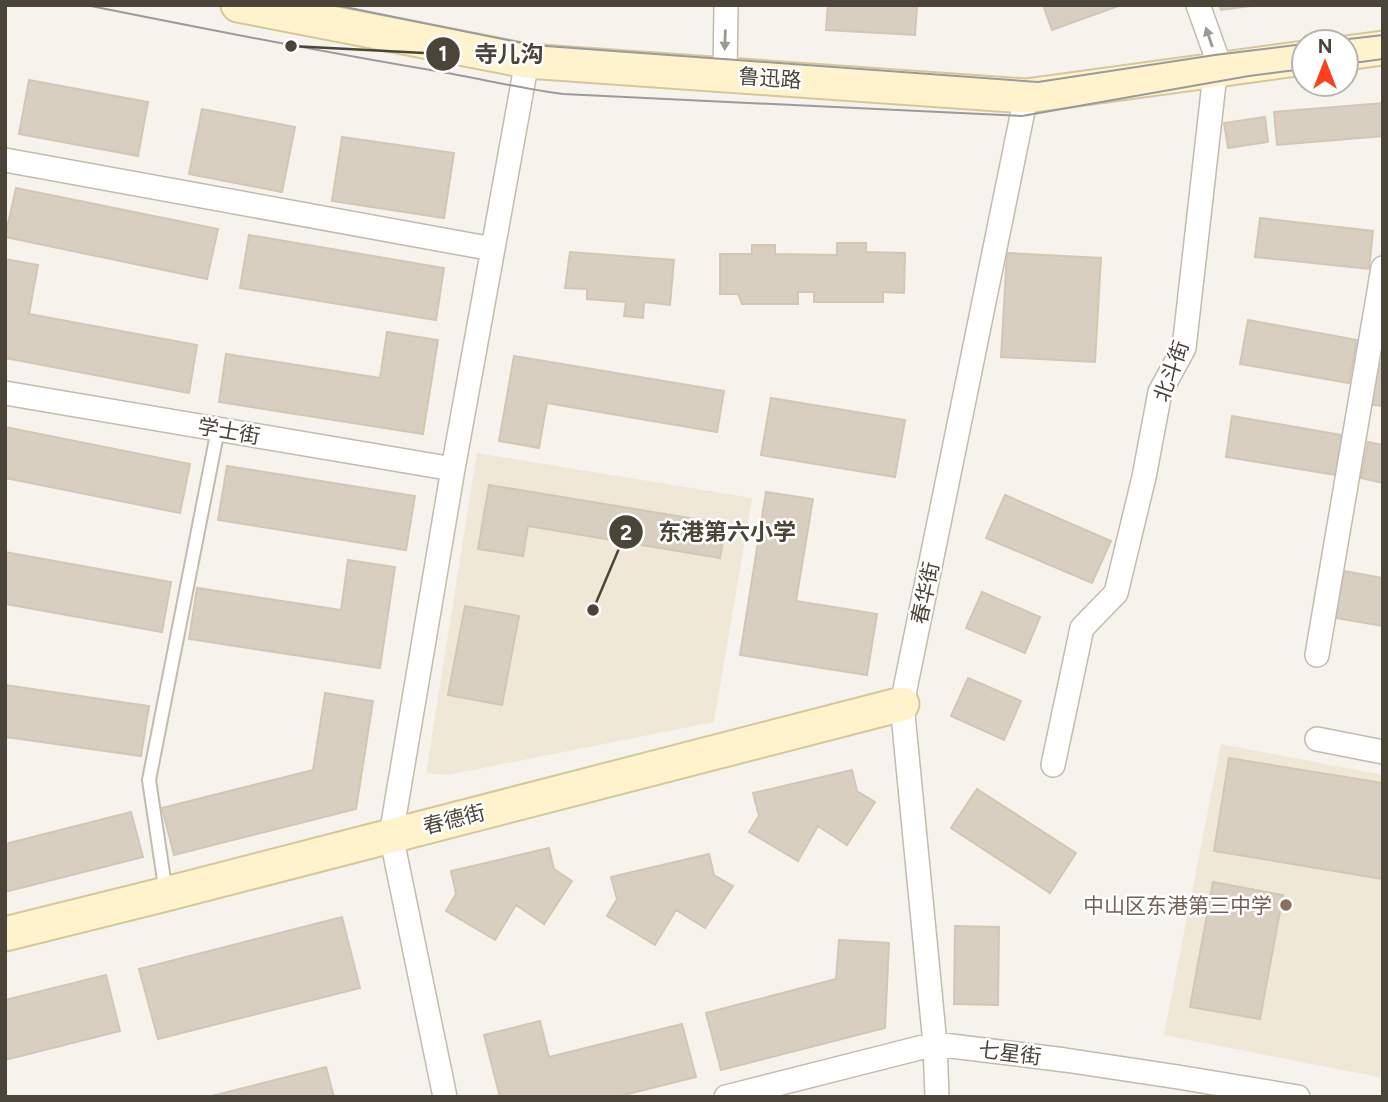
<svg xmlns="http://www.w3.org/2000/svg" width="1388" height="1102" font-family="Figtree,'Noto Sans SC',sans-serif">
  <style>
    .education { fill: #efe8d6 }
    .building { fill: #d8cfc1; stroke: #d3c7b4; stroke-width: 2 }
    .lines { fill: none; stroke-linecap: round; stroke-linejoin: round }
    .lane-casing { stroke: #c2bbae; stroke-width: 16 }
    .street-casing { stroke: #c2bbae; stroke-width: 26 }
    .secondary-casing { stroke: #d6c79b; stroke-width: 37 }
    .lane { stroke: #fff; stroke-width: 12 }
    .street { stroke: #fff; stroke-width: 23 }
    .secondary { stroke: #fff3cd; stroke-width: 33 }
    .tram { stroke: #9a9a9a; stroke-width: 2 }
    .oneway { fill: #9c9892 }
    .education-dot { fill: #8d6e63; stroke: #fff; stroke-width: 2.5 }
    .labels { text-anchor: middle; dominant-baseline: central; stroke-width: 5; stroke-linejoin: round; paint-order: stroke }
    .street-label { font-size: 21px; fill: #4b4439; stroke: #fff }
    .education-label { font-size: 21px; fill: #785e54; stroke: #fff; text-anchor: end }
    .leader { fill: none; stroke: #4b4439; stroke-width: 2.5 }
    .callout-dot { fill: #4b4439; stroke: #fff; stroke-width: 2.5 }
    .mark-label { font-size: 21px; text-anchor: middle; font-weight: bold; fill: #fff }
    .callout-label { font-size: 23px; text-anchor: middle; font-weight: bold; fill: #4b4439; stroke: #fff; stroke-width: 5; stroke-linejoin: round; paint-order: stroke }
  </style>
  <rect width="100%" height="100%" fill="#f6f3ec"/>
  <path class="education" d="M477,453L752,498L714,722L447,775L426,773Z
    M1221,744L1383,775V1078L1164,1035Z"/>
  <path class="building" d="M828,5H917L915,35L826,30Z
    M1043,5H1121L1052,30Z
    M1219,5H1258L1221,10Z
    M29,80L148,102L138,156L19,134Z
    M1383,103V136L1277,145L1274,112Z
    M202,109L295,127L282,192L189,174Z
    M1265,117L1268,142L1228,148L1224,123Z
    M342,137L454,153L444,218L332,201Z
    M16,188L218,229L207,279L5,237Z
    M1260,218L1373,231L1369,269L1255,257Z
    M249,235L444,268L436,320L240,288Z
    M837,243H866V252L905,253L904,293L883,292V302H814V292H798V304H742L738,294H720V254H752V245H775V254L837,255Z
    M570,252L674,260L670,305L644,302L643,318L624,316L626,302L587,299V289L565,288Z
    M1007,253L1101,258L1095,362L1001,357Z
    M5,259L38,265L29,314L197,345L189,393L5,358Z
    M1248,320L1357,340L1349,383L1240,364Z
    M387,332L438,340L423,434L219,402L226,354L380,378Z
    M514,356L724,391L717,432L547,403L539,448L499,441Z
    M1376,363L1383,364V406L1368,404Z
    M771,398L905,420L895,477L761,455Z
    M1232,416L1342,435L1336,475L1226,457Z
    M5,427L190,464L180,513L5,478Z
    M1368,442L1383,445V483L1361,478Z
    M227,466L415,496L406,550L218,520Z
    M489,485L726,524L720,558L528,526L523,556L478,549Z
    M766,492L813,499L796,601L877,614L867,675L740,655Z
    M1005,495L1111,541L1092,583L986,538Z
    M5,552L171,582L162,632L5,604Z
    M348,560L395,567L380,668L189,639L197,588L341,610Z
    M1344,571L1383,578V626L1336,618Z
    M982,592L1040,617L1025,653L966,628Z
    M465,606L519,616L502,705L448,695Z
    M968,678L1021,701L1004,740L951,716Z
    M5,685L149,706L141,756L5,737Z
    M325,693L373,701L356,809L174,855L162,808L313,770Z
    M1229,758L1383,783V879L1214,851Z
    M852,770L857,791L875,802L847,845L818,826L798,861L749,832L759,816L753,793Z
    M977,789L1076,853L1050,893L951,828Z
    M131,812L143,857L5,892V844Z
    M549,848L554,869L572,881L544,924L516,905L495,940L446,911L456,894L451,871Z
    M709,854L714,875L733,886L705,928L676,910L655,945L607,916L617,899L611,877Z
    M1213,882L1283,895L1260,1019L1190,1007Z
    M342,917L360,988L158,1039L139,969Z
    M955,926L999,927L998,1005L954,1004Z
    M839,940L889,943L885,1028L721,1070L706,1013L836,979Z
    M106,975L120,1031L5,1060V1000Z
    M540,1021L549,1057L682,1024L696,1077L616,1097H500L484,1035Z
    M326,1067L334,1097H208Z"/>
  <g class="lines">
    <g class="lane-casing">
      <path id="lane" d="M166,893L149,780L218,429"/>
    </g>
    <g class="street-casing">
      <path id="street" d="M725,75L726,5
        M5,160L493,249
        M5,393L453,469
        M1317,655L1383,268
        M1317,739L1383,752
        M1053,765L1082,628L1116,593L1144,477L1160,392L1184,348L1214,83L1221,69L1198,5
        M445,1097L391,835L453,469L527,61
        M726,1097L935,1044L1065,1060L1178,1077L1298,1097
        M937,1097L935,1044L902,704L1026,96"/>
    </g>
    <g class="secondary-casing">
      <path id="secondary" d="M238,5L527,61L1026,96L1304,58
        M1346,53L1383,48
        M5,934L166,894L902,704"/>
    </g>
    <use href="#lane" class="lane"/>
    <use href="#street" class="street"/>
    <use href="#secondary" class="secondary"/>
    <path class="tram" d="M86,5C205,29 323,52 442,72C482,79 522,89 563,94L1022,116L1249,76L1304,69
      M335,5L532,45L1038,82L1215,55L1304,44
      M1323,42L1383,35
      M1346,64L1383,59"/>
  </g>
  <defs><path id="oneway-solid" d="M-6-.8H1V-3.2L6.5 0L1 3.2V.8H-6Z" transform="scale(1.75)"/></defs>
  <g class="oneway">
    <use href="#oneway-solid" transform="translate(1209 37) rotate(-109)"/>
    <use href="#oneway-solid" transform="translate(725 40) rotate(92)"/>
  </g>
  <circle class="education-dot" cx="1286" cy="905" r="7"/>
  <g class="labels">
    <g class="street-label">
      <text transform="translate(770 78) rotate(4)">鲁迅路</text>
      <text transform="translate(1171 371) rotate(-70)">北斗街</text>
      <text transform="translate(229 431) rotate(10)">学士街</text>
      <text transform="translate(925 593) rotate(-78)">春华街</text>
      <text transform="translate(454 819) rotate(-14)">春德街</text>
      <text transform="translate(1010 1053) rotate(7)">七星街</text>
    </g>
    <g class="education-label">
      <text x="1272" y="905">中山区东港第三中学</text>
    </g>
  </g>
  <path class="leader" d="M291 46L443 54M593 610L626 532"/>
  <g class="callout-dot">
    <circle cx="291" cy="46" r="7"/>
    <circle cx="593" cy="610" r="7"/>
    <circle cx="443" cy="54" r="18"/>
    <circle cx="626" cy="532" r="18"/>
  </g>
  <g class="mark-label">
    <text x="443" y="61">1</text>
    <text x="626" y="540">2</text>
  </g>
  <g class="callout-label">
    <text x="509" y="62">寺儿沟</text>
    <text x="727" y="540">东港第六小学</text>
  </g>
  <rect width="1388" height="1102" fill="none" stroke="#4b4439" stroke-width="14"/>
  <g transform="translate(1325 63)"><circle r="33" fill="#ffffff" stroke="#b7b4b0" stroke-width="2"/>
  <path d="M0-5L12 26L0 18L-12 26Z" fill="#fc3f1d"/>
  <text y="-10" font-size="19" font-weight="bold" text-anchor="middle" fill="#4b4439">N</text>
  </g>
</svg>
